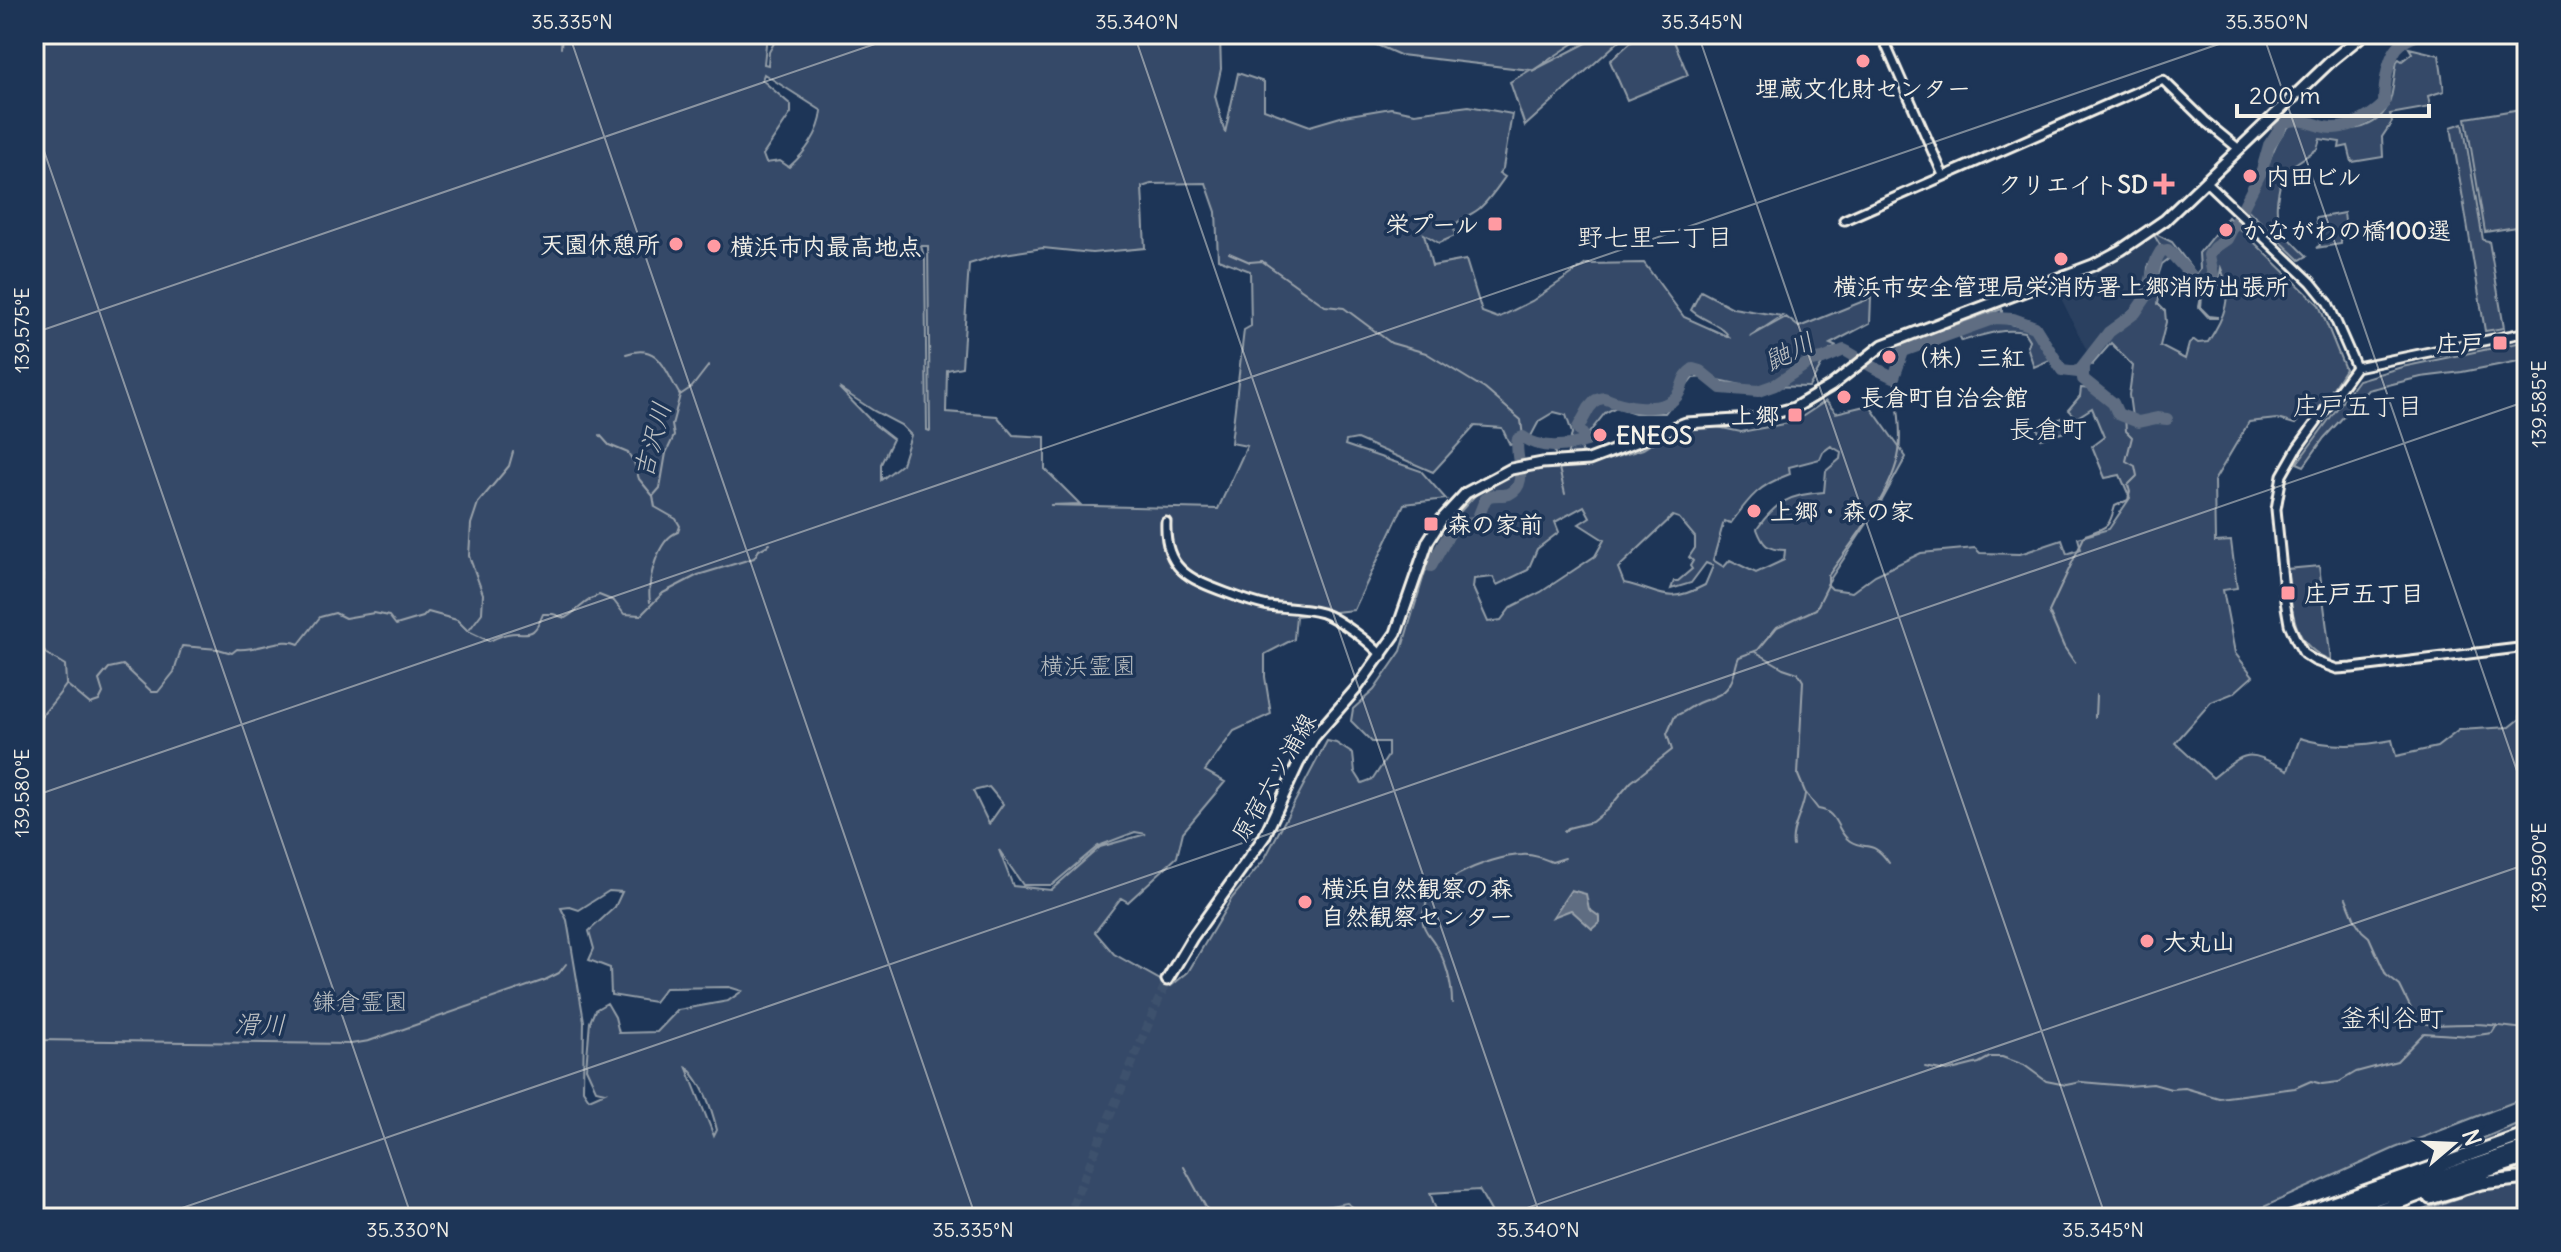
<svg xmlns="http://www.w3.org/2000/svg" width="2561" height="1252" font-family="Delius,'Klee One',sans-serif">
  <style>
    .built { fill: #2a4060 }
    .green { fill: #354a67; stroke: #949ea8; stroke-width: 2; fill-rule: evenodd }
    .water { fill: #5e6d82; stroke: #9aa2ab; stroke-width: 2 }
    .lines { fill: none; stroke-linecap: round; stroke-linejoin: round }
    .stream { stroke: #9aa2ab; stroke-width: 2 }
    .river { stroke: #5e6d82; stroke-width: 12 }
    .primary-tunnel { stroke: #3d516d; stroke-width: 9; stroke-dasharray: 9 4.5; stroke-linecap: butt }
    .tertiary-casing { stroke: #f4f1e8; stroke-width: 13 }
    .primary-casing { stroke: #f4f1e8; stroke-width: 15 }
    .motorway-casing { stroke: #f4f1e8; stroke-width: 17 }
    .tertiary { stroke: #1d3557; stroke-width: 7 }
    .primary { stroke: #1d3557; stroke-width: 9 }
    .motorway { stroke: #1d3557; stroke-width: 11 }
    .ticks { fill: none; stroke: #f4f1e8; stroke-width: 2; stroke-opacity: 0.45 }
    .poi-dot { fill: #ff9aa2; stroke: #1d3557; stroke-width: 3 }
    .labels { text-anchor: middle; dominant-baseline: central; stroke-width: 7; stroke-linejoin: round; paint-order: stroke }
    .poi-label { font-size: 24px; font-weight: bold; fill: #f4f1e8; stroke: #1d3557; text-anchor: start }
    .park-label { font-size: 24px; fill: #bbbfc1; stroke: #1d3557 }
    .street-label { font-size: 24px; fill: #f4f1e8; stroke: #1d3557 }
    .neighbourhood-label { font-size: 26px; fill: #f4f1e8; stroke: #1d3557 }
    .water-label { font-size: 26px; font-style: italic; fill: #c0c3c4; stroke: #1d3557 }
    .neatline { fill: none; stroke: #f4f1e8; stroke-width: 3 }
    .ticks-label { font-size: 20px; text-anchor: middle; fill: #f4f1e8 }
  </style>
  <rect width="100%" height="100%" fill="#1d3557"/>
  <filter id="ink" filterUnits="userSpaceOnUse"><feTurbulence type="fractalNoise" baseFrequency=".0125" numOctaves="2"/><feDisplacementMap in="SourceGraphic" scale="16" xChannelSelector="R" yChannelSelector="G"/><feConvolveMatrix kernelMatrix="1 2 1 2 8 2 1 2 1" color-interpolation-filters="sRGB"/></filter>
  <g filter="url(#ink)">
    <path class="built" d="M2154,235L2160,245L2148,267L2145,296L2110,329L2085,360L2083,356L2088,353L2057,290L2095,273Z"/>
    <path class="green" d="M34,34H767L764,64L768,65L769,52L779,34H1235L1220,37L1221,69L1215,96L1225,133L1238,73L1264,82V109L1310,126L1344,116L1391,108L1415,113L1469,106L1512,114L1503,168L1499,173L1505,177C1498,187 1490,199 1480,208C1472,215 1461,217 1454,226L1455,236L1439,243L1424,234L1432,266L1466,260L1482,312L1498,318L1532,301L1586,264L1644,263L1684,317L1729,337C1722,324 1703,321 1691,310L1701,291L1733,308L1782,316L1750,337L1786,317L1799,327L1871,298L1870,323L1830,344L1837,347L1830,350L1809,387L1746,386L1705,377L1693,378L1665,413H1635L1616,407L1605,413L1581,443L1582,453L1597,460L1610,459L1643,449L1664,436L1708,425L1741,432L1794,422L1826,401L1836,413L1869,405L1906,457L1880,504L1827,584L1832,589L1852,592L1875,575L1921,553L1975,548L1980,553L2020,554L2062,540L2067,554L2081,549L2078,538L2109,529L2130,498L2120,475L2105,478L2092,446L2104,437L2092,408L2076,418L2068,410L2080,396L2081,388C2096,388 2110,402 2115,415L2127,420L2132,417L2129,395L2133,366L2111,343L2092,365L2088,362L2094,358L2112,328L2145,296L2148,267L2160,245L2154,235L2156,234L2172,242L2196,274L2200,269L2199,253L2228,217L2319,305L2345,369L2312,421L2304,414L2295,424L2277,419L2249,422L2214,481L2215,542L2231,541L2237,588L2223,590L2235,653L2253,676L2234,693L2211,702L2175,743L2213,778C2248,749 2247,750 2288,770L2300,738C2330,748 2362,746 2392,740L2396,756L2437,747L2459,730L2510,727L2520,719L2523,685L2527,684V1097L2395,1148L2239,1218H1495L1479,1190L1430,1193L1439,1218H1368L1347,1203L1263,1218H34V852L41,850H34ZM764,74L822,111C820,133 805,153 789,167L780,161L766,163L763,155L791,113V105L762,80ZM1206,183L1216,212L1218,259L1250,271L1251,326L1244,330L1231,443L1247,446L1218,509L1050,505L1080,504L1045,469V437L1013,435L997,416L946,412L947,370L962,367L969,264L998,255L1043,248L1092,253L1145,248L1142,187L1151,184ZM921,246H928L930,431L927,430L925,260ZM2170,258H2174L2194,286L2193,287L2201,297L2199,307L2209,318H2217V317L2209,316L2201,308L2202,296L2196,289L2212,291L2218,288L2221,268C2233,298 2225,316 2208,342L2198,343L2194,340L2189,344L2185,359L2160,346L2166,322L2165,311L2158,304L2160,291L2155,285L2162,264ZM839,388L874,411L901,425L911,435L902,464L881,480V464L893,439L875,425ZM1554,412L1566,415L1572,433L1565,466L1513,473L1480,490L1458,514L1425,572L1401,651L1374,690L1353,709L1351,721L1372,742H1388V756L1373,779L1362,783L1355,772L1353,754L1336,743L1327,741L1264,860L1232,898L1188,972L1171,986L1114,954L1095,932L1121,898L1128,902L1177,857L1183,832L1225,782L1205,771L1234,731L1271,714L1265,677V654L1294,639L1296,616L1354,610L1404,504L1446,499L1421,471L1345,445L1346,441L1357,439L1433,472L1475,426L1502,428L1510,445L1530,438L1539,421ZM1831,446L1841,452L1840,459L1826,471L1824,492C1791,494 1775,502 1757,529C1763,545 1767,550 1785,550L1784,560L1756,573L1730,560L1724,567L1713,560L1724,521L1731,523C1750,497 1759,485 1790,474L1789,467L1820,459L1823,452ZM1584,506L1590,517L1579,524L1604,540L1595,556L1541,592L1511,607L1501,620L1488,622L1473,588L1474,579L1493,577L1497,585L1528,570L1537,549L1559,532L1555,522ZM1673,516L1679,518L1695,537V548L1689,557L1693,561L1690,566L1692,569L1678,581H1674L1671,589L1691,583L1706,563L1713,566L1705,585C1665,606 1662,591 1624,583L1618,568ZM989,787L1003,804L989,824L973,791ZM1135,832L1146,834L1100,847L1051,890L1013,886L999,850L1023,885H1052L1098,846ZM609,891L622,892L615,907L589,931L594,949L589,960L610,968L611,995L654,1002L665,988L729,987L742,991L728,1001L678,1010L657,1032L619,1033L615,1017L607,1003L595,1010L590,1022L586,1068L596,1090L605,1092L589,1099L583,1090L584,1021L567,920L561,908L570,907L579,910ZM686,1066C704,1085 711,1106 717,1130L714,1136Z
      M1313,34H1588L1532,71L1604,34H1627L1525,126L1510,82L1530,70L1400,55L1363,39L1358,45Z
      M1640,34H1671L1688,75L1627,100L1610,61Z
      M2409,48L2439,55L2444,91L2428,96L2430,107L2390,114L2392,122L2382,137L2383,157L2352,162L2348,146L2339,148L2340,142L2320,139L2317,149L2283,172C2272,217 2273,224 2307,256L2300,260L2245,207C2251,198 2257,189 2262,179C2272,158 2274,138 2293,123C2323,127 2369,142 2388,106C2394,94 2394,74 2397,61L2399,59L2402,61L2412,53Z
      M2527,108V214L2520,215L2522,226L2485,232L2466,118Z
      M2463,123L2483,240L2489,241L2504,328L2485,331L2451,127Z
      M2344,213L2347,236L2341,238V244L2316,248L2320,245L2316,218Z
      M2002,309V322L2033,330L2052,359L2034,367L2027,346L2029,340L2024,332C2002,328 1983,335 1962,341L1958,333L1948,337L1947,329Z
      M2527,341V384L2524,360L2462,372L2421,377L2368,390L2324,438L2304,466L2297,463L2358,380L2402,367Z
      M2065,417L2069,423L2068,431L2041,439L2037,427Z
      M2319,566L2331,660C2290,646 2292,605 2287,569Z
      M2527,1118V1129L2434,1159L2517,1124Z
      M2527,1174V1218H2400Z"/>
    <path class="water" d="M1571,890L1586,894L1589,909L1600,917V922L1592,929L1571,910L1553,917Z"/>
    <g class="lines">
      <path class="stream" d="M561,48L562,34
        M1229,253L1250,262L1262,261L1325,306L1344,308L1391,343L1426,353L1485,389L1521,420L1523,437
        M626,354C660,342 665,371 680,395
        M600,435L609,445L628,453L634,462L639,479L653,496L655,507L676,519L680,526L678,532C657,539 647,582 650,602
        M1553,445L1556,458
        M1558,464L1565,494
        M34,495L35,549L44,576L34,607
        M653,496L660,488L666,453L674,436L672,425L680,395L692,387L709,365
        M470,629L482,613L483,594L469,556L471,524L478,503L509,466L513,452
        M34,631L45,653L65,665L66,683
        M1756,652L1783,668L1798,673L1803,681L1798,775L1805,792L1818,809C1838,811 1836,832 1850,841C1866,851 1873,839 1889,863
        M2075,663L2064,647L2049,612L2085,535C2108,527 2109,528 2115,506L2128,500L2130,492L2128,485L2137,476L2135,466L2126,461L2132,437L2126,431L2125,417
        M66,684L90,704L99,701L103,693L99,680L109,668L123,665L152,692H158L174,672L182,646L218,649L232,653L237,649C259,651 283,636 299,644L320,617L335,613L345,618L374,613L389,616L396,625L423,617L428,612L457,620L468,631L489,641C495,639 501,635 507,634C528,630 532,642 543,614H553L565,618C578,611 585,600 599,595L614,601L624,614L641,615L663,593L698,575L754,558L759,550L770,544
        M2095,717L2096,695
        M34,727C43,713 55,701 66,685
        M1564,832L1568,828L1592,822L1608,809L1631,782L1672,750L1667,734L1675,716C1684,713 1690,707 1698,703C1710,697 1724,697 1731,682C1735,676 1735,665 1739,657L1758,650L1777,627L1816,609L1828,585V576C1851,543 1893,493 1899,452C1902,429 1897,401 1894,377
        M1793,846C1790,830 1803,812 1805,794
        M2346,898L2355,920L2362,931L2369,937L2386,975L2400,986L2417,1021C2436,1028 2455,1023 2475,1024C2492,1024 2510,1028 2527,1029
        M1452,1003C1452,983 1446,961 1435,944C1431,937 1424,931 1423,923C1417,883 1491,856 1522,855C1532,854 1542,858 1552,862L1565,858
        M34,1040L351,1044L369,1041L545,980L559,973L566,964
        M1925,1067L1947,1071L1979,1063L1990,1057H2002L2024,1065L2046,1081L2066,1085L2081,1082L2128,1086L2153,1084L2171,1089L2185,1088L2219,1098L2295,1088L2311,1081L2322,1084L2339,1082L2356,1072L2397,1061L2424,1033L2471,1036L2492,1033L2497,1025
        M1184,1167L1208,1211L1222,1218
        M1201,1218L1208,1211"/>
      <path class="river" d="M2083,368V379L2113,403L2118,414L2138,422L2157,418L2167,419
        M1431,566L1452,529L1477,520L1485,500L1489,496C1496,494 1503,496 1509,494C1531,484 1513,456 1518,439L1523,437C1540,450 1567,447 1587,441L1578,428L1589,408L1596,400L1604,398C1622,406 1662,415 1677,396C1684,386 1682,376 1693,369L1700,371L1721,388L1758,391L1775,385L1811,361L1823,359L1844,350C1861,359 1877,371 1894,377L1903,352L1906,350L1995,318L2013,319L2035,327L2062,370L2078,372L2109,332L2135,313L2146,297L2157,258L2161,251L2168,250L2199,284L2205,285L2214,280L2209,255L2214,248L2227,239L2262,170L2269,145L2284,122C2299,118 2306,121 2321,126C2343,133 2369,119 2384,104C2384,87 2387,54 2402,43C2407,39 2414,37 2420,34"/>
      <path class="primary-tunnel" d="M1067,1218L1167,980"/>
      <g class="tertiary-casing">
        <path id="tertiary" d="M1881,34L1943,175
          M2205,181L2311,282L2328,303L2356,367
          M1844,220L2163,80L2206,122L2239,149
          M2527,332L2356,367L2298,447L2282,475L2276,509L2285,601L2289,624L2296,640L2304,654L2315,661L2337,669L2352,668L2527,647
          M1166,522C1164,568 1188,579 1227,593C1240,598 1253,603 1268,606C1286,608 1305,608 1322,613C1339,619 1370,642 1382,656"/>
      </g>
      <g class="primary-casing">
        <path id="primary" d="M1167,980L1192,938L1264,837L1298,764L1314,737L1356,689L1396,633L1428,541L1442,519L1466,493L1511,469L1542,463L1589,460L1686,423L1753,419L1794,408L1831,386L1883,345L2093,265L2121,250L2165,220L2332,60L2364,34"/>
      </g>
      <g class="motorway-casing">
        <path id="motorway" d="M2430,1198L2481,1183L2527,1178
          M1797,1218H1811
          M2291,1218L2527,1134
          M2319,1218L2527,1147
          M2357,1218L2450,1183L2527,1158"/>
      </g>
      <use href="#tertiary" class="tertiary"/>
      <use href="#primary" class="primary"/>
      <use href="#motorway" class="motorway"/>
    </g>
  </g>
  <path class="ticks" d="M569,34L976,1218M1134,34L1541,1218M1698,34L2106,1218M2263,34L2527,800M34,122L412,1218M34,333L904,34M34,796L2248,34M153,1218L2527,401M1498,1218L2527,864"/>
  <g class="poi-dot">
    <circle cx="1863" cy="61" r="8"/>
    <circle cx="2250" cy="176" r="8"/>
    <path d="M2160 172h8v8h8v8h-8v8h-8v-8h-8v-8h8z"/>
    <rect x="1487" y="216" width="16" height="16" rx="4"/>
    <circle cx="2226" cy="230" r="8"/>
    <circle cx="676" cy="244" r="8"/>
    <circle cx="714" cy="246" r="8"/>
    <circle cx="2061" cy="259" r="8"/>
    <rect x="2492" y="335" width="16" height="16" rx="4"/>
    <circle cx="1889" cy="357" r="8"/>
    <circle cx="1844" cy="397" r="8"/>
    <rect x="1787" y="407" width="16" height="16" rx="4"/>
    <circle cx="1600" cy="435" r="8"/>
    <circle cx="1754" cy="511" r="8"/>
    <rect x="1423" y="516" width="16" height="16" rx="4"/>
    <rect x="2280" y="585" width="16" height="16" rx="4"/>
    <circle cx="1305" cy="902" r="8"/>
    <circle cx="2147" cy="941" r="8"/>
  </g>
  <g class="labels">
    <g class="poi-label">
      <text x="1863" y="88" text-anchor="middle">埋蔵文化財センター</text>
      <text x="2266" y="176">内田ビル</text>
      <text x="2148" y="184" text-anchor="end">クリエイトSD</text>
      <text x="1479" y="224" text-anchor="end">栄プール</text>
      <text x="2242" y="230">かながわの橋100選</text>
      <text x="660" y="244" text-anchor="end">天園休憩所</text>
      <text x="730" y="246">横浜市内最高地点</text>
      <text x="2061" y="286" text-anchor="middle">横浜市安全管理局栄消防署上郷消防出張所</text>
      <text x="2484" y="343" text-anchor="end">庄戸</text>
      <text x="1905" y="357">（株）三紅</text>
      <text x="1860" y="397">長倉町自治会館</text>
      <text x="1779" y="415" text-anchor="end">上郷</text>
      <text x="1616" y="435">ENEOS</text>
      <text x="1770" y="511">上郷・森の家</text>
      <text x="1447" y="524">森の家前</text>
      <text x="2304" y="593">庄戸五丁目</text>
      <text x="1321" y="888">横浜自然観察の森<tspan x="1321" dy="28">自然観察センター</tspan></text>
      <text x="2163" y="941">大丸山</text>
    </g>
    <g class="park-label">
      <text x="1088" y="665">横浜霊園</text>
      <text x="360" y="1001">鎌倉霊園</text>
    </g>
    <g class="street-label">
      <text transform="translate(1273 777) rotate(-60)">原宿六ツ浦線</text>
    </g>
    <g class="neighbourhood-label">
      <text x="1655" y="236">野七里二丁目</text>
      <text x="2358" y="405">庄戸五丁目</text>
      <text x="2048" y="428">長倉町</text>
      <text x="2392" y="1017">釜利谷町</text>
    </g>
    <g class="water-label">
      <text transform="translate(1789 351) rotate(-26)">鼬川</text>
      <text transform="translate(652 440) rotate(-75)">吉沢川</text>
      <text transform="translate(260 1024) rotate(1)">滑川</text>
    </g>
  </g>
  <rect width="2561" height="1252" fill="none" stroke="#1d3557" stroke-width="88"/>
  <g transform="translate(2453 1144) rotate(71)" stroke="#1d3557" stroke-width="6" paint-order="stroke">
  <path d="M0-6L14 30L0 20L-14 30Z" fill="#f4f1e8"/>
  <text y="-12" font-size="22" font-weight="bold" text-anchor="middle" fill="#f4f1e8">N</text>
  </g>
  <path d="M2237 104v12h192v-12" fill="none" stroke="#f4f1e8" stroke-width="4"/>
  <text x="2249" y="104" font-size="24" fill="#f4f1e8" stroke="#1d3557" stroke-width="6" paint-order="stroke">200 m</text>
  <rect x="44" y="44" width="2473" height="1164" class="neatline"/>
  <g class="ticks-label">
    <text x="572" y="29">35.335°N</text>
    <text x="1137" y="29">35.340°N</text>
    <text x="1702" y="29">35.345°N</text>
    <text x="2267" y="29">35.350°N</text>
    <text transform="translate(22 330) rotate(-90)" y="7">139.575°E</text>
    <text transform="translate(2539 404) rotate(-90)" y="7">139.585°E</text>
    <text transform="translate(22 793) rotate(-90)" y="7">139.580°E</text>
    <text transform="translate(2539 867) rotate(-90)" y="7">139.590°E</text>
    <text x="408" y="1237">35.330°N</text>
    <text x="973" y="1237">35.335°N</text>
    <text x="1538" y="1237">35.340°N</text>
    <text x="2103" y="1237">35.345°N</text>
  </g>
</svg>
